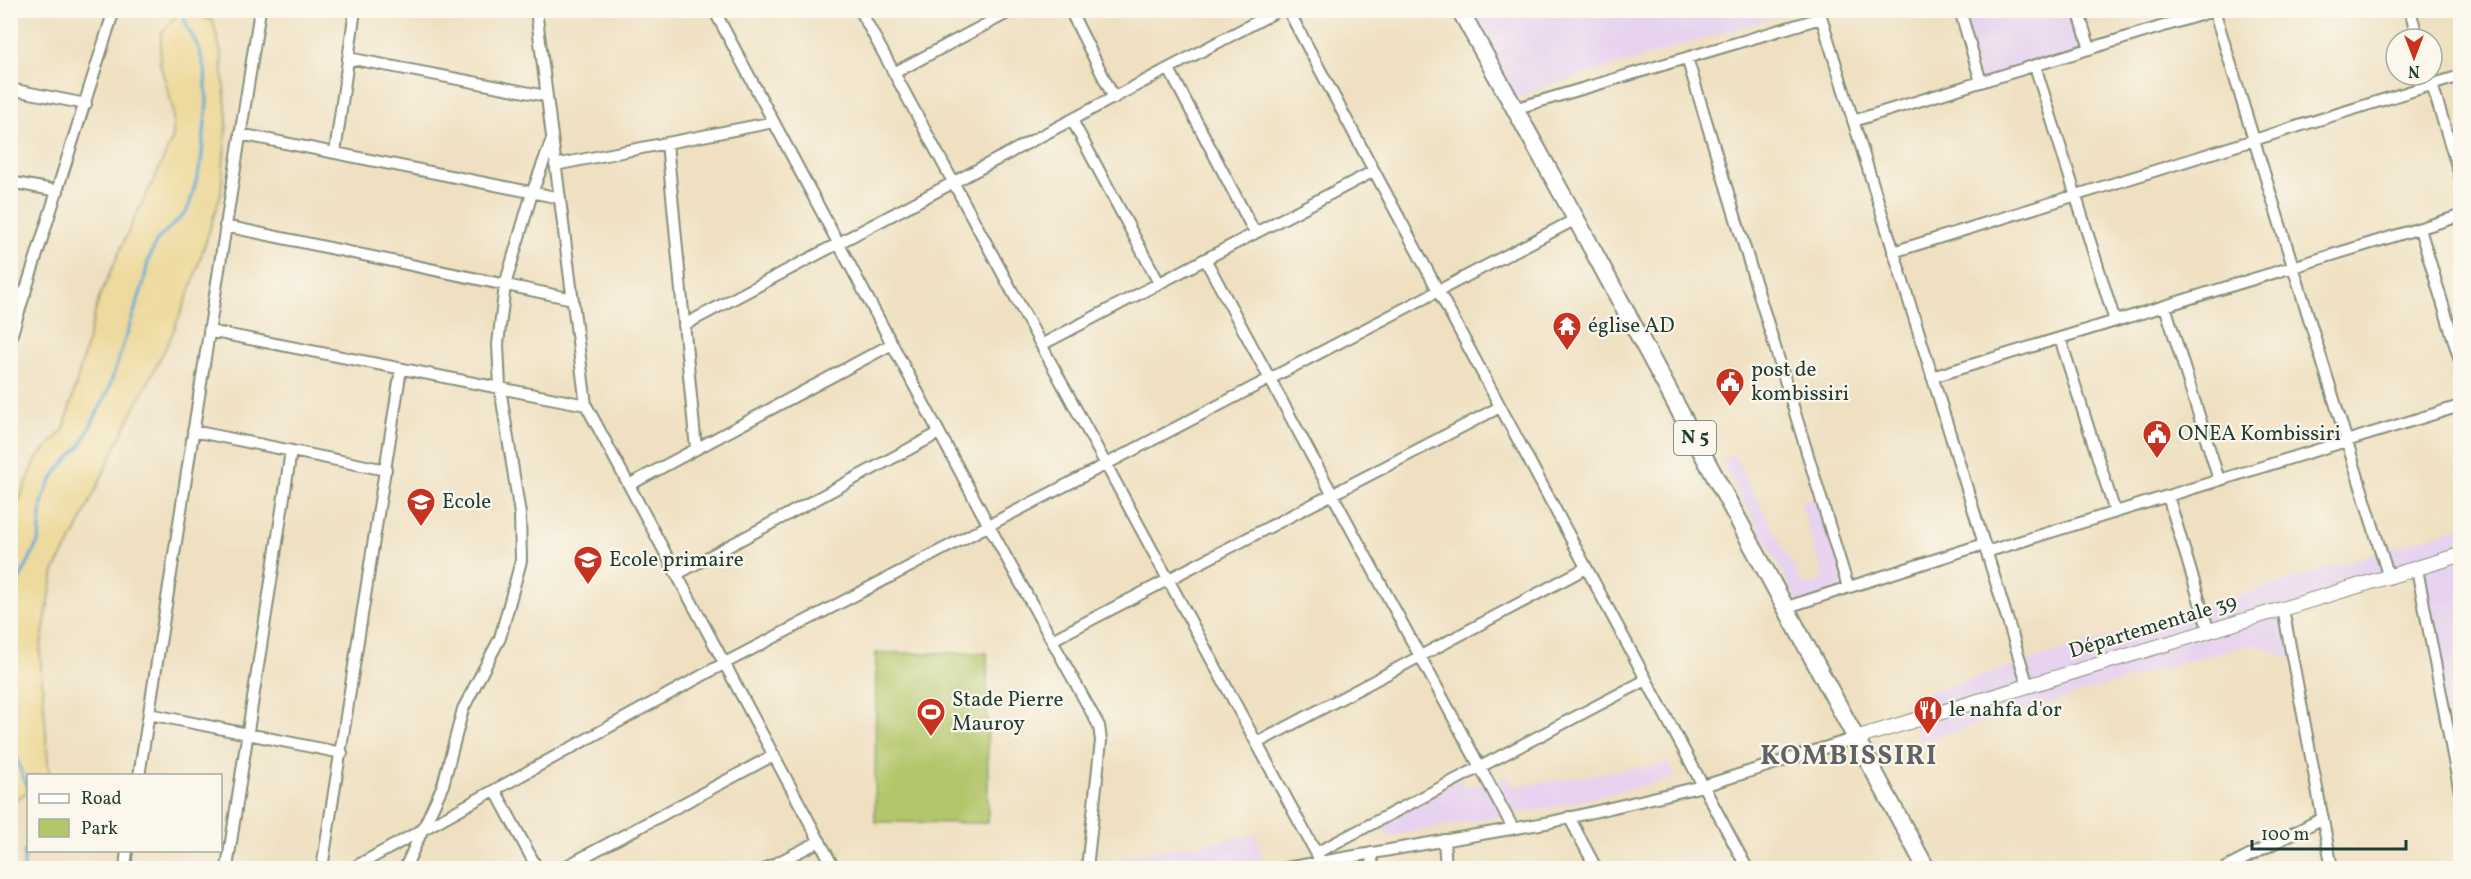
<svg xmlns="http://www.w3.org/2000/svg" width="2471" height="879" font-family="Vollkorn,serif">
  <style>
    .built { fill: #e7d2ef }
    .green { fill: #b3c66a; stroke: #69824f; stroke-width: 1.5 }
    .sand { fill: #eeda9e; stroke: #868c69; stroke-width: 1.5 }
    .lines { fill: none; stroke-linecap: round; stroke-linejoin: round }
    .stream { stroke: #5ea9d6; stroke-width: 3 }
    .minor-casing { stroke: #878e7a; stroke-width: 14 }
    .major-casing { stroke: #878e7a; stroke-width: 16 }
    .highway-casing { stroke: #878e7a; stroke-width: 20 }
    .minor { stroke: #fff; stroke-width: 10 }
    .major { stroke: #fff; stroke-width: 14 }
    .highway { stroke: #fff; stroke-width: 16 }
    .labels { text-anchor: middle; dominant-baseline: central; stroke-width: 4.5; stroke-linejoin: round; paint-order: stroke }
    .shield { fill: #fbf7ec; stroke: #61756b; stroke-width: 1.5 }
    .shield-label { font-size: 20px; font-weight: bold; fill: #1f3d34 }
    .poi-label { font-size: 21px; fill: #1f3d34; stroke: #fbf7ec; text-anchor: start }
    .street-label { font-size: 21px; fill: #1f3d34; stroke: #fbf7ec }
    .district-label { font-size: 27px; font-weight: bold; letter-spacing: 1.5px; fill: #606366; stroke: #fbf7ec }
  </style>
  <rect width="100%" height="100%" fill="#fbf7ec"/>
  <filter id="ink" filterUnits="userSpaceOnUse"><feTurbulence type="fractalNoise" baseFrequency=".0167" numOctaves="2"/><feDisplacementMap in="SourceGraphic" scale="12" xChannelSelector="R" yChannelSelector="G"/><feConvolveMatrix kernelMatrix="1 2 1 2 8 2 1 2 1" color-interpolation-filters="sRGB"/></filter>
  <filter id="wash" filterUnits="userSpaceOnUse"><feTurbulence type="fractalNoise" baseFrequency=".008" numOctaves="4" result="noise"/><feDisplacementMap in="SourceGraphic" scale="24" xChannelSelector="R" yChannelSelector="G"/><feGaussianBlur stdDeviation="1.35" result="paint"/><feColorMatrix in="noise" values="0 0 0 0 0 0 0 0 0 0 0 0 0 0 0 0 0 1.4 0 .05"/><feComposite in="paint" operator="in"/></filter>
  <g filter="url(#wash)">
    <rect width="100%" height="100%" fill="#efe0c1"/>
    <path class="built" d="M1460,11H1796L1541,88L1510,101Z
      M1960,11H2078L2090,49L1981,82Z
      M1733,454L1804,586L1824,579L1800,502L1820,496L1848,587L1799,603L1722,461Z
      M2460,527V792L2417,569L2283,609L2293,660L2255,643L2184,662L1920,742L1905,700Z
      M1669,763L1676,778L1549,808L1388,836L1382,818L1460,778L1465,787L1508,777L1514,787Z
      M1257,835L1262,862L1221,868H1122L1120,857Z"/>
    <path class="green" d="M876,653H987L988,823L875,822Z"/>
    <path class="sand" d="M180,10L189,11L213,21L221,53L227,119L221,194L191,288L170,339L121,435L75,534L54,571L40,651L49,775L28,776V791L11,804V519L37,458L64,429L99,298L134,219L155,178L173,137V109L160,63L161,34Z"/>
    <g class="lines">
      <path class="stream" d="M10,611L15,589L39,540L42,502L49,484L58,470L81,445L108,391L144,282L148,261L157,240L186,212L190,203L201,163L207,103L205,71L198,46L187,27L182,10
        M10,656V703
        M10,725C13,747 18,768 28,788
        M24,868V853L28,848"/>
    </g>
  </g>
  <g filter="url(#ink)">
    <g class="lines">
      <g class="minor-casing">
        <path id="minor" d="M536,10L586,405L834,868
          M714,10L989,526L1099,726L1101,741L1087,868
          M860,10L1321,862
          M1070,10L1114,98
          M1288,10L1747,868
          M1819,10L2028,686
          M1960,10L1981,82
          M2078,10L2090,49
          M2214,10L2389,578
          M2410,10L2418,39
          M348,58L546,96
          M1687,58L1848,587
          M2035,66L2115,321
          M1169,69L1255,233
          M894,73L1013,10
          M2429,75L2460,176
          M10,89L86,104
          M1514,109L1821,18
          M1072,120L1159,283
          M1853,121L2216,10
          M240,134L560,198
          M667,143L696,449
          M335,153L355,10
          M555,165L774,122
          M10,182L58,191
          M225,226L573,299
          M2420,229L2460,361
          M1893,252L2460,76
          M1205,259L1513,828
          M10,292L25,294
          M2165,306L2219,480
          M684,325L1279,10
          M209,331L586,405
          M2060,338L2115,512
          M10,340L114,10
          M1041,345L1374,171
          M1932,377L2460,216
          M193,431L386,470
          M629,485L892,344
          M2168,496L2209,632
          M1986,552L2460,406
          M2417,569L2460,792
          M677,574L939,433
          M1787,607L1984,544
          M2283,609L2332,868
          M1052,640L1500,407
          M149,714L342,753
          M1257,743L1586,568
          M139,776L260,10
          M495,790L537,868
          M1569,817L1596,868
          M1444,840L1446,868
          M1316,853L1646,680
          M1371,853L1373,868
          M125,868L127,850
          M227,868L291,451
          M322,868L401,369
          M353,868L725,663L1576,219
          M405,868L443,785L463,709L500,638L521,561L520,514L500,388L498,344L505,285L532,193L551,142
          M563,868L774,755
          M767,868L820,841
          M1286,868L1551,822L1703,786L1856,738
          M2226,868L2323,818"/>
      </g>
      <g class="major-casing">
        <path id="major" d="M1856,738L2460,555"/>
      </g>
      <g class="highway-casing">
        <path id="highway" d="M1460,10L1576,219L1926,868"/>
      </g>
      <use href="#minor" class="minor"/>
      <use href="#major" class="major"/>
      <use href="#highway" class="highway"/>
    </g>
  </g>
  <defs>
    <g id="temple-pin" transform="scale(1.5)"><path d="M0 17L-7.5 6A9.5 9.5 0 1 1 7.5 6Z" fill="#c8321e" stroke="#fbf7ec"/><path d="M0-6L5-2H3V0L6.5 2.5H4V6H1.5V3h-3V6H-4V2.5H-6.5L-3 0V-2H-5Z" fill="#fff"/></g>
    <g id="civic-pin" transform="scale(1.5)"><path d="M0 17L-7.5 6A9.5 9.5 0 1 1 7.5 6Z" fill="#c8321e" stroke="#fbf7ec"/><path d="M-.6-6.5H3V-4.5H.6V-3L4-1V1h2V6H-6V1h2V-1L-.6-3ZM-1.2 2.5V6h2.4V2.5Z" fill="#fff"/></g>
    <g id="school-pin" transform="scale(1.5)"><path d="M0 17L-7.5 6A9.5 9.5 0 1 1 7.5 6Z" fill="#c8321e" stroke="#fbf7ec"/><path d="M0-5L7-2L0 1L-7-2ZM-4 1L0 2.5L4 1V4Q0 6-4 4Z" fill="#fff"/></g>
    <g id="restaurant-pin" transform="scale(1.5)"><path d="M0 17L-7.5 6A9.5 9.5 0 1 1 7.5 6Z" fill="#c8321e" stroke="#fbf7ec"/><path d="M-5-6h1v4h1v-4h1v4h1v-4h1v5L-1.5 .5V6h-2V.5L-5-1ZM5-6V6H3V1.5H1.5Q1.5-4 5-6Z" fill="#fff"/></g>
    <g id="stadium-pin" transform="scale(1.5)"><path d="M0 17L-7.5 6A9.5 9.5 0 1 1 7.5 6Z" fill="#c8321e" stroke="#fbf7ec"/><path d="M0-5a6.5 5 0 1 0 0 10a6.5 5 0 1 0 0-10ZM-3.5-1.8h7v3.6h-7Z" fill="#fff"/></g>
  </defs>
  <g fill-rule="evenodd">
    <use href="#temple-pin" x="1567" y="326"/>
    <use href="#civic-pin" x="1730" y="382"/>
    <use href="#civic-pin" x="2157" y="434"/>
    <use href="#school-pin" x="421" y="502"/>
    <use href="#school-pin" x="588" y="560"/>
    <use href="#restaurant-pin" x="1928" y="710"/>
    <use href="#stadium-pin" x="931" y="712"/>
  </g>
  <g class="labels">
    <rect class="shield" x="1674" y="421" width="42" height="34" rx="4.5"/>
    <g class="shield-label">
      <text x="1695" y="438">N 5</text>
    </g>
    <g class="poi-label">
      <text x="1588" y="326">église AD</text>
      <text x="1751" y="370">post de<tspan x="1751" dy="24">kombissiri</tspan></text>
      <text x="2178" y="434">ONEA Kombissiri</text>
      <text x="442" y="502">Ecole</text>
      <text x="609" y="560">Ecole primaire</text>
      <text x="952" y="700">Stade Pierre<tspan x="952" dy="24">Mauroy</tspan></text>
      <text x="1949" y="710">le nahfa d'or</text>
    </g>
    <g class="street-label">
      <text transform="translate(2153 627) rotate(-17)">Départementale 39</text>
    </g>
    <g class="district-label">
      <text x="1849" y="757">KOMBISSIRI</text>
    </g>
  </g>
  <rect width="2471" height="879" fill="none" stroke="#fbf7ec" stroke-width="36"/>
  <rect x="27" y="774" width="195" height="78" fill="#fbf7ec" stroke="#a3ada2" stroke-width="1.5"/>
  <rect x="39" y="794" width="30" height="9" fill="#ffffff" stroke="#a3ada2" stroke-width="1.5"/>
  <text x="81" y="804" font-size="18" fill="#1f3d34">Road</text>
  <rect x="39" y="819" width="30" height="18" fill="#b3c66a" stroke="#a3ada2" stroke-width="1.5"/>
  <text x="81" y="834" font-size="18" fill="#1f3d34">Park</text>
  <g transform="translate(2414 57) rotate(180)"><circle r="28" fill="#fbf7ec" stroke="#a3ada2" stroke-width="1.5"/>
  <path d="M0-4.5L10 22L0 15L-10 22Z" fill="#c8321e"/>
  <text y="-9" font-size="16" font-weight="bold" text-anchor="middle" fill="#1f3d34">N</text>
  </g>
  <path d="M2252 840v9h154v-9" fill="none" stroke="#1f3d34" stroke-width="3"/>
  <text x="2261" y="840" font-size="18" fill="#1f3d34" stroke="#fbf7ec" stroke-width="4.5" paint-order="stroke">100 m</text>
</svg>
